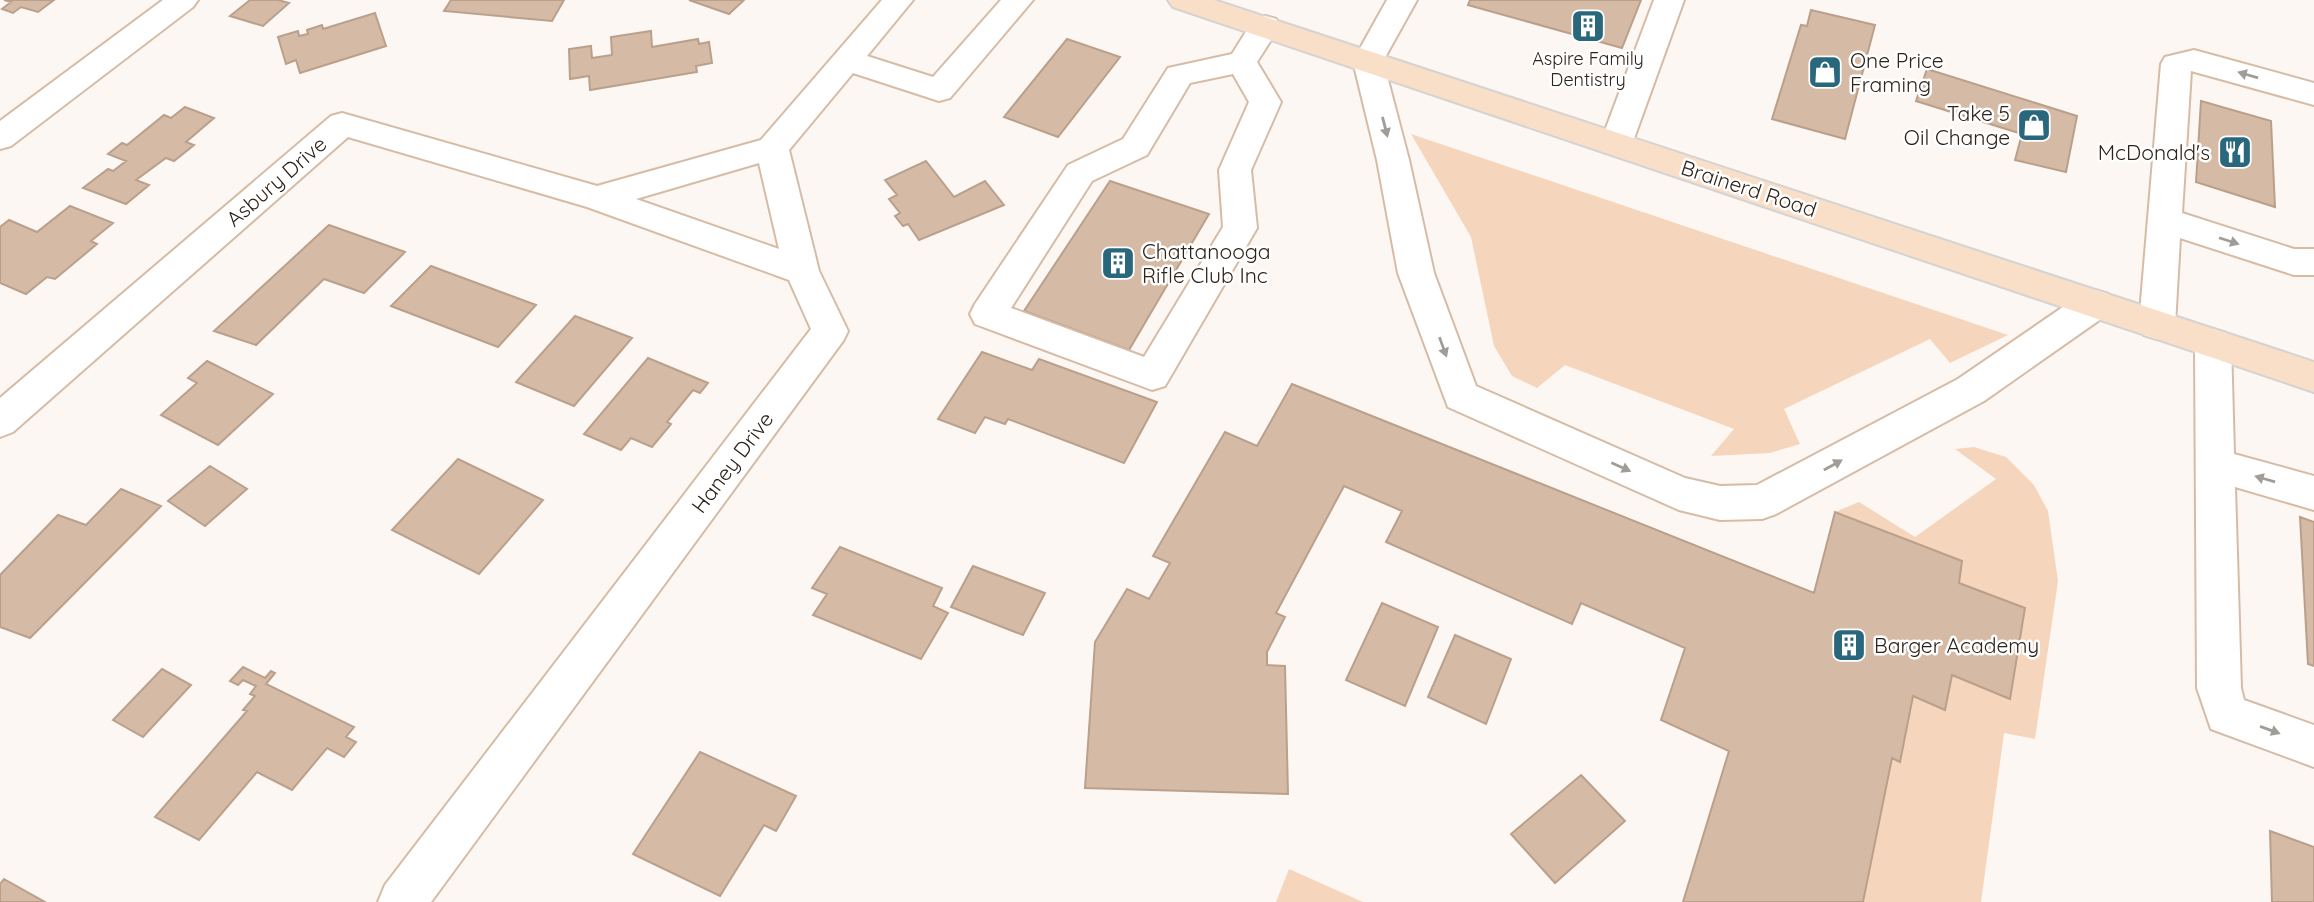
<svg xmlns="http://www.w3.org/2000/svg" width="2314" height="902" font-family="Quicksand,sans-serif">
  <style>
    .green { fill: #f5d5bb }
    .building { fill: #d5bba5; stroke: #baa08b; stroke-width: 2 }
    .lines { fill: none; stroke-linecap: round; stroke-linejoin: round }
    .minor-casing { stroke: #d6bca6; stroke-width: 4 }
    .major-casing { stroke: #d5d3d1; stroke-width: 4 }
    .minor { fill: #fff; fill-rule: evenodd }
    .major { fill: #f9dfc8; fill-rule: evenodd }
    .oneway { fill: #a09c98 }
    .labels { text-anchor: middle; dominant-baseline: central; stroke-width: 5; stroke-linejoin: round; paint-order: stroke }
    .far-poi-label { font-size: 18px; fill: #2d231b; stroke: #fff }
    .poi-label { font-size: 21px; fill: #2d231b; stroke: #fff; text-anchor: start }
    .street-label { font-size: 21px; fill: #2d231b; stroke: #fff }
  </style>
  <rect width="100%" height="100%" fill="#fcf7f2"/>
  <path class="green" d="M1411,134L2008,335L1950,363L1930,339L1784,409L1800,444L1770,453L1711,456L1734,429L1565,365L1537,388L1512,376L1494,346L1471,237Z
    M1974,447L2006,457L2034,485L2048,511L2058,581L2035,739L2004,733L1981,902H1863L1892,758L1900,762L1913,696L1945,709L1952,675L2010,698L2025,608L1959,583L1962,561L1835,512L1859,502L1915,537L1996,479L1955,449Z
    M1289,869L1363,902H1276Z"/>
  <path class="building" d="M4,0H54L38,12L21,7L13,13L2,9L11,2Z
    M250,0H278L289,3L263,26L230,16Z
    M451,0H564L552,21L444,11Z
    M689,0H744L729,14Z
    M1470,0H1641L1622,48L1468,5Z
    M1811,10L1875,25L1845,139L1772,119L1801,25L1807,26Z
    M375,13L386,46L300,73L296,60L286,64L278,37L298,31L299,36L308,34L307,30L322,25L323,29Z
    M651,31L652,47L698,39L699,44L709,42L712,63L696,66L697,72L590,90L589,76L570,79L569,49L591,46L592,58L612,55L611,37Z
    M1067,39L1120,57L1058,137L1004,117Z
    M1927,69L2077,116L2066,172L2015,160L2022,134L1916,101Z
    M2201,101L2271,121L2275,207L2196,182Z
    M185,107L214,118L186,142L194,145L174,161L166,158L136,180L149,185L126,204L83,188L108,169L113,171L126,161L108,154L122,143L127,145L164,115L171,118Z
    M926,161L954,197L985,181L1004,205L919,240L908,224L903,226L895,216L900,213L889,199L897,195L885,180Z
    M1110,181L1209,214L1129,350L1024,311Z
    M70,206L113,223L91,241L97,244L55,279L47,277L26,294L0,283V227L9,220L37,232Z
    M329,225L405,252L364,293L324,279L256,345L214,331Z
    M431,266L536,305L498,347L391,306Z
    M575,316L632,338L574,406L516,382Z
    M982,352L1032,370L1039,359L1157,402L1124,463L1008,419L1005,424L985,417L975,433L938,419Z
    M648,358L708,383L700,393L693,390L667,422L671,424L652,447L631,438L621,450L584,434Z
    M207,361L273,394L218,445L161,415L197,383L188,378Z
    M1292,384L1814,593L1835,512L1962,561L1959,583L2025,608L2010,699L1952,675L1945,710L1913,696L1900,762L1892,758L1863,902H1683L1729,751L1661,720L1685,648L1581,603L1572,624L1386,542L1402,511L1344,486L1276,613L1285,617L1267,652V665L1285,666L1288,794L1085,788L1095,642L1127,589L1149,599L1170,563L1153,556L1225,432L1257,446Z
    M458,459L543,500L479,574L392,530Z
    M210,466L247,489L205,526L168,501Z
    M121,489L161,506L30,638L0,627V575L58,515L86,525Z
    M2300,517L2314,522V666L2308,664Z
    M840,547L942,588L933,606L948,613L921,659L813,615L827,594L812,588Z
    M973,566L1045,593L1023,635L951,607Z
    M1382,603L1438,627L1405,706L1346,680Z
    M1455,635L1511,659L1486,724L1428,697Z
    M243,667L265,678L271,671L275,673L266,684L354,727L346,737L356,742L344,757L327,748L292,790L257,772L199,840L155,817L247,711L243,710L255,696L250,694L256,686L243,680L238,685L230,681Z
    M162,669L191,685L143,737L113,720Z
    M700,752L796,796L776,831L764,825L720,896L633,854Z
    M1581,775L1625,821L1555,883L1511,834Z
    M2270,831L2314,847V902H2272Z
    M4,879L45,902H0V884Z"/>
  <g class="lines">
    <g class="minor-casing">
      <path id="minor" d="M163,0H198L193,7L11,146L0,149V121Z
        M882,0H913L867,56L933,77L1001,0H1033L950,98L939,101L853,73L789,150L819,271L848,331L843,341L431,902H378L385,885L811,329L789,280L587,207L348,137L13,432L0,437V398L331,116L342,113L597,186L761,140ZM759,163L779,249L636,199Z
        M1387,0H1417L1383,61L1409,160L1434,273L1476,386L1685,478L1720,486L1757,485L1958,379L2082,294L2095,290L2108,294L2113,304L2108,314L1984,401L1776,514L1762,519L1720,520L1679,510L1448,407L1398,273L1377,160L1353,61Z
        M1654,0H1684L1632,144L1627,152L1616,155L1605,152L1600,144Z
        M1265,16L1276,19L1280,26L1257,62L1281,102L1251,170L1257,228L1165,386L1152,390L975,324L970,314L975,304L1068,165L1123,139L1168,68L1232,54L1254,19ZM1233,74L1249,102L1219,170L1223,227L1144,357L1011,308L1092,181L1147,155L1190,83Z
        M2194,50L2314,83V105L2191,71L2182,213L2294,249H2314V275H2294L2180,238L2175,325L2170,335L2157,339L2144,335L2139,325L2161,64L2165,57Z
        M2213,329L2226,333L2231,343L2234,454L2314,476V510L2235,487L2241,688L2244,700L2314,725V767L2211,729L2197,688L2195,343L2200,333Z"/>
    </g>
    <g class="major-casing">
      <path id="major" d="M1168,0H1214L2314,362V392L1173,7Z"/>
    </g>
    <use href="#minor" class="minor"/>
    <use href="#major" class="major"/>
  </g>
  <defs><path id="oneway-solid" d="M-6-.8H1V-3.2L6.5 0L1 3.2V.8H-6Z" transform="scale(1.75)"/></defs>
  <g class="oneway">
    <use href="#oneway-solid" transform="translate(2248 75) rotate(-164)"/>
    <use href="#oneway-solid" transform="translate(1385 127) rotate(76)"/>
    <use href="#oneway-solid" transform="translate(2229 241) rotate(18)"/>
    <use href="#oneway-solid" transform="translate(1443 347) rotate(70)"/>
    <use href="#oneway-solid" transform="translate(1833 465) rotate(-29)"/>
    <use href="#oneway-solid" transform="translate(1621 467) rotate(24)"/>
    <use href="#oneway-solid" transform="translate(2265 479) rotate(-164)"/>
    <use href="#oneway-solid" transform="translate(2270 730) rotate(20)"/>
  </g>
  <defs>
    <g id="building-square" transform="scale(1.75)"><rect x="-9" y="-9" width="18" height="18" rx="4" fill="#29677d" stroke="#fff"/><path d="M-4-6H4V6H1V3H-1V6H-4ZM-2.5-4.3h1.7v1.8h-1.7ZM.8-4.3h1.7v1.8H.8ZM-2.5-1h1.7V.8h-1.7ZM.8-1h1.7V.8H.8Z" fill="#fff"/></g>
    <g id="shop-square" transform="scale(1.75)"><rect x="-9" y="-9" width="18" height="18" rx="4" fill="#29677d" stroke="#fff"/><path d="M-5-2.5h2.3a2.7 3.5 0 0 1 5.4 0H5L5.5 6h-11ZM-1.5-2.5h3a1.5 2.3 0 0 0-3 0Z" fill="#fff"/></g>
    <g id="restaurant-square" transform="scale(1.75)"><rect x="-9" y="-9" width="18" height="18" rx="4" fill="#29677d" stroke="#fff"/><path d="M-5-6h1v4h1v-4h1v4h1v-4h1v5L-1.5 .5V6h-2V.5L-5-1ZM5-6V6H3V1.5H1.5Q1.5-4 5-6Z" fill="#fff"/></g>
  </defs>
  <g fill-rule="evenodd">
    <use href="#building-square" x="1588" y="26"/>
    <use href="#shop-square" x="1825" y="72"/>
    <use href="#shop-square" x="2034" y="125"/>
    <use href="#restaurant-square" x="2235" y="152"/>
    <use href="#building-square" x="1118" y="263"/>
    <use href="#building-square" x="1849" y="645"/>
  </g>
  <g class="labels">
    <g class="far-poi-label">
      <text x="1588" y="58">Aspire Family<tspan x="1588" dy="21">Dentistry</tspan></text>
    </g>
    <g class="poi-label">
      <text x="1850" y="60">One Price<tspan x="1850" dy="24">Framing</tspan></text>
      <text x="2010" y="113" text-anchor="end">Take 5<tspan x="2010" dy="24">Oil Change</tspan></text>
      <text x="2210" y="152" text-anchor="end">McDonald's</text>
      <text x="1142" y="251">Chattanooga<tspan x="1142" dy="24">Rifle Club Inc</tspan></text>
      <text x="1874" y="645">Barger Academy</text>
    </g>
    <g class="street-label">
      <text transform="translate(276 181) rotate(-41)">Asbury Drive</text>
      <text transform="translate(1749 188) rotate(18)">Brainerd Road</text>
      <text transform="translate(732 462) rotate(-53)">Haney Drive</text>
    </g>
  </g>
</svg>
